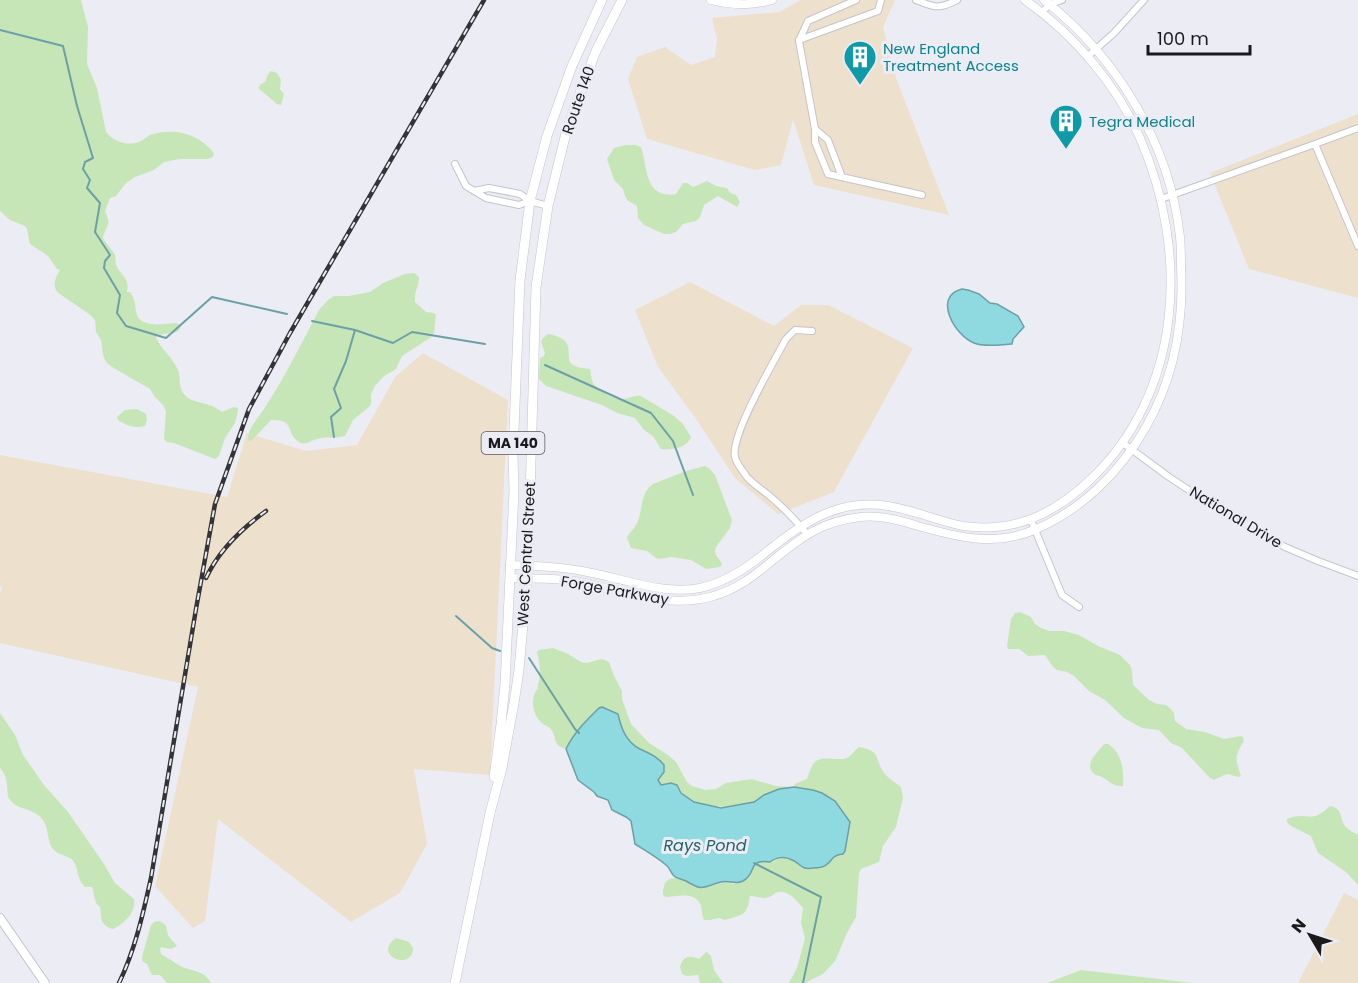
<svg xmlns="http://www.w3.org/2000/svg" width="1358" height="983" font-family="Poppins,sans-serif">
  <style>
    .industrial { fill: #ede1cd }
    .green { fill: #c7e6b8 }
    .water { fill: #8fd9e1; stroke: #6ca0a6; stroke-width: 1.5 }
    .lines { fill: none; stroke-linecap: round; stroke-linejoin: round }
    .stream { stroke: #6ca0a6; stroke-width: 2 }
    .minor-casing { stroke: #c4c4cc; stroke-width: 8 }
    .tertiary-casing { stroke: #c4c4cc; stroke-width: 9 }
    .secondary-casing { stroke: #c4c4cc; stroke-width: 10 }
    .primary-casing { stroke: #c4c4cc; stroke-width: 10 }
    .minor { stroke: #fff; stroke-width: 6 }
    .tertiary { stroke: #fff; stroke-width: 8 }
    .secondary { stroke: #fff; stroke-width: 8 }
    .primary { stroke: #fff; stroke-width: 9 }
    .rail-casing { stroke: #343437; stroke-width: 4.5 }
    .rail { stroke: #ebecf4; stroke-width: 2; stroke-dasharray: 7; stroke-linecap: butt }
    .labels { text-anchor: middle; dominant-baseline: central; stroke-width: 6; stroke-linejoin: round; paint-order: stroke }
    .shield { fill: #ebecf4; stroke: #59595d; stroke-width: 1.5 }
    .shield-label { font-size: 14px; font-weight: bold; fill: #1a1a1c }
    .culture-label { font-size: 15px; fill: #0d838f; stroke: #ebecf4; text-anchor: start }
    .street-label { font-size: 15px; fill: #1a1a1c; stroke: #ebecf4 }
    .water-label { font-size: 16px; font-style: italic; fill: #256268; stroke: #ebecf4 }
  </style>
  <rect width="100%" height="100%" fill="#ebecf4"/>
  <path class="industrial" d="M801,0H895L883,27L896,78L949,215L814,185L793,119L781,165L755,170L647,139L628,79L637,57L665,47L691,65L715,57L717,39L712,18L779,12Z
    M1358,114V298L1249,269L1210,173Z
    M690,282L774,326L801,305H828L913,348L834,492L778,514L735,478L694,416L658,367L635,310Z
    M423,353L508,400L490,775L414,769L427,844L400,893L351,922L218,819L205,921L193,928L155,886L198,687L0,643V594L2,587L0,586V455L227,497L247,433L306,451L357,445L395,377Z
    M1344,893L1358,900V983H1298Z"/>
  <path class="green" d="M0,0H81L88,27L87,64L97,88L106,132C114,142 129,147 141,141C145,139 148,135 153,134C176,128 199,134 214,153L213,157L208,159H180L164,162L154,170L135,177L126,183L116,196L110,198L105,211C112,227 106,224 103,238C106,244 112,249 115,255C116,258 115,262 116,265C121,276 130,278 127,292H130C135,299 135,303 136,311C138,329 163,324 175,323L179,324L181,327L177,332L158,335L156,338C162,350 173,358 178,370C182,380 176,387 187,397C193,402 202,402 209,405C213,406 218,409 222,412L234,407L238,408V411L235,423L225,438L219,456L215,459L174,443L167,442L164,439L166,411L163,405L155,397L150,389L112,367L106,362L103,355L101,340L96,332L95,320L89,314L57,292C52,284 56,277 60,270L57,269L48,256L30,244L27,229L25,226L10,220L0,211Z
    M271,71L277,73L281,80L280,89L284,94L281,105L277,104L258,88L261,84L265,82L268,74Z
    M626,145H635L641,147C648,168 644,199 676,194L683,183H687L693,187L707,181L716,186L727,188L730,193L736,195L740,202L737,207L718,196L704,205L700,217L696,221L683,224L676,232L670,234H664L644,225L638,218L637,206L627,200L625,196L623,189L614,180L607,159L614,148Z
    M414,273L419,277C419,287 414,291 415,302L426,312L434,313L436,315L434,333L430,338L402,356L396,369L384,376L375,386L371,394V404L369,407L353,420L345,436C336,439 326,436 317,439C310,441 305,446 299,442C285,433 296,419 271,420L252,440L248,441C247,431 256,420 262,412C284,379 301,344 319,310L328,300L334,296H349L370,292L383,283L405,274Z
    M548,334C582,340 560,359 575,366C579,368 585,368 590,369C591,373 591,379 593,383C598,390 613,400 622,399C629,399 634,395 641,396L674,416L683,424L691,437C687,448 672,450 661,449L653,436L644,430L635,418L617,413L602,405L546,386L539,379L540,358L543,357L545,353L541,342L543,338Z
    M137,409L146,414L147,420L145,426C135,429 126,425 118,420L117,417L125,410Z
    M705,466L710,469L715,475L732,520L730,528L716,547L715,551L716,555L721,562L722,565L720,567L706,569L691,560L671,557L660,559L656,558L647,551L631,548L627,538C630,531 636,527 638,521C643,508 640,493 653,484L686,471Z
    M1020,612L1031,617L1035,624L1041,628L1049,631H1064L1079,635L1098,646L1120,655L1130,665L1132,670L1133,685L1149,700L1157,704L1166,705L1170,708L1174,713L1175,721L1186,729L1205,732L1224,739L1240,736L1243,737L1244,741C1233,758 1236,760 1241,776L1238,777L1228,774L1224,775L1214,780L1210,778L1182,748L1171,743L1159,730L1142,728L1124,718L1105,700L1089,691L1074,676L1067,672L1057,670L1053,667L1045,655L1028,656L1019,649H1008L1007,646L1011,619L1015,613Z
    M553,648L568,654L581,662L587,663L602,659L609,662L614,676L622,691V699L631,724L649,743L668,755L676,762L687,782L692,786L705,790L716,789L726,783L751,779L776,786L794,787L795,784L807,779C813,762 814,757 834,759C835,759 843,759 844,759C850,758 854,751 859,747C883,751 874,761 885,774C889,779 896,783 901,787L903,798L896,827L883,846L879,862L861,869L859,873L856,917L847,933L835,961L823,974L805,983H789L797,968L805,938L801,923L803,908C798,902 788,890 779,892C773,893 771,898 765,898C760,898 756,896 750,896L748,906L745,912L741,915L725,920L719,918L710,920H704C702,915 702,910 701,906C696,891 678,896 666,897L663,895V890L665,883L669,879L675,878L684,879L694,886L709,887L725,882L734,884L749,877L756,863L759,861L767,862L774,859L781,857L793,860L804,868L828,864L832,858L837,855L794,787C777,789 769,794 755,801C737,810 718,807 700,803C690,801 682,796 679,787L671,783L661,785L658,780L664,772L654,755L638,748L629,741L620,726L619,717C613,712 607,707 599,708L570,741L566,749C551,745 558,737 550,728C546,725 542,724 539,720C533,713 531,701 535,693C538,686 537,693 538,685C541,673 540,663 537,652L539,650Z
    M0,713L15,735L23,755L44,785L68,812L104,864L115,883L134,899C136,913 125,923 113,929C99,925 102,918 100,907C93,902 95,895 92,887H85C76,878 79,870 74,862C70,855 59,856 54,850C47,844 49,828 43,820C36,810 23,810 14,804C12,802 10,800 8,797C7,787 8,776 0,768Z
    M1104,744H1108C1122,753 1124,769 1123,786C1113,787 1110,781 1102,777C1096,774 1098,777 1093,773C1084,763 1098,752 1104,744Z
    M1330,806C1343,809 1339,816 1345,826C1348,830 1354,832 1358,835V885L1346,872L1318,853L1311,836L1291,826L1287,822V819C1308,810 1309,826 1330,806Z
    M159,921C168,925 166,927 168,935C170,939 175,943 177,946L171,949L161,947L160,950L161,954C168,958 175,963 182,967C193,971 205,971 211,983H167L160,975H152L147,964L142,961V957L151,925L154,922Z
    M396,938L409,942L413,948C413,972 371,956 396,938Z
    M707,952L711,956L714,970L723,983H700L698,975L687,976L682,974L680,967C683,956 690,955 699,959L705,953Z
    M1081,970L1193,983H1047Z"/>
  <path class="water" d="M962,289L968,290L979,294L990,303L997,304L1018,316L1024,327L1013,339L1012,344C1002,345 983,347 974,343C955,336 932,296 962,289Z
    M602,707L618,714C621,728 626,742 640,749C650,754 657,756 664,765V772L658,780L661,785L671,783L677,785L681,793L694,802L721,808L754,802L764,795L779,789L794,787L813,790L822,793L835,801L850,822L845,851L843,854C827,855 834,868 814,868C811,868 808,869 805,868C800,867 797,861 792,860C785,856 776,857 770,862C746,859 758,873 743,881C735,885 729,880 721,882C702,887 704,892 686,881C682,879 677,879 674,876C670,872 670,868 666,865C657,857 646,851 635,844L631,821L626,817L612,810L608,800L597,796L594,792L578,780L566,749C574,732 587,720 599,708Z"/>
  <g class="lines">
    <path class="stream" d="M0,30L63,46L77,106L93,158L85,162L83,169L90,180L87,188L100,203L95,232L110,255L105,261L104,268L120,295L117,313L126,326L166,338L212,297L287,314
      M312,321L355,330L393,343L412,332L485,344
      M545,365L651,413L673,441L693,495
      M334,437L331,417L341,408L334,389L346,361L355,330
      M456,616L492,648L500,651
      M529,658L575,729L579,733
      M754,863L821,897L803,983"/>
    <g class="minor-casing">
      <path id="minor" d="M856,0L808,21L799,41L815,129V142L828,174L922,195
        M916,0C935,8 940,9 957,0
        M1041,13L1050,4L1062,0
        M799,40L878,11L881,0
        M1087,57L1114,33L1144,0
        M1358,128L1315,144L1358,246
        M815,129L828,140L842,177
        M455,164L466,186L486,198L519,205L530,201
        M474,191L489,188L520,194L530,201L548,206
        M1161,199L1315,144
        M1123,443L1169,477L1210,504L1285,547L1318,561L1358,576
        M1031,520L1062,595L1079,607
        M808,535C797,522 785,509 772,498C764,491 754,485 747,477C743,471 737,465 735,457C730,436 774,361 786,339L795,330L812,331"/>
    </g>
    <g class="tertiary-casing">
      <path id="tertiary" d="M711,0C731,5 752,6 772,0
        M510,565C538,566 566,567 592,573C628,580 664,595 700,588C730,581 752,564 775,545C810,518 842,499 888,506C914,510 938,521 963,526C1015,533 1054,514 1090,480C1184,391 1189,251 1140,138C1116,83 1073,34 1025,0
        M510,578C532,579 553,578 575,581C620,589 663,609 710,597C754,586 776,551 814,531C828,523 844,519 860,517C880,515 899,520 918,526C957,537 994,547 1034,530C1082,510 1120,472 1146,427C1174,378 1184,323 1181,267C1181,257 1181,247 1180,237C1170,144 1117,57 1044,0"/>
    </g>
    <g class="secondary-casing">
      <path id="secondary" d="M0,918L45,983"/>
    </g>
    <g class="primary-casing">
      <path id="primary" d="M494,777L501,724L505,684L514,491L513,455L520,280L530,201L547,136L572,66L602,0
        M455,983L490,813L502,768L514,703L519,670L528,566L536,287L548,206L566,133L574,109L596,51L622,0"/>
    </g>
    <use href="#minor" class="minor"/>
    <use href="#tertiary" class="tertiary"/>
    <use href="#secondary" class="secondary"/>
    <use href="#primary" class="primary"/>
    <g class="rail-casing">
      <path id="rail" d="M206,578C219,550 241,529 266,511
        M119,983C135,950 143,914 151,878L196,609L215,504L249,409L290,333L484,0"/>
    </g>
    <use href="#rail" class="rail"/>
  </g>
  <defs>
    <g id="building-pin" transform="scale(1.725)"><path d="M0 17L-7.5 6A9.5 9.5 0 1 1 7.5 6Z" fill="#0f9aa8" stroke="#ebecf4"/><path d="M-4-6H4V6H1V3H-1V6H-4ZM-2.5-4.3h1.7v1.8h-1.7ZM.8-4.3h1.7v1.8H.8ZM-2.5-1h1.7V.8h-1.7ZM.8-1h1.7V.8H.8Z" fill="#fff"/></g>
  </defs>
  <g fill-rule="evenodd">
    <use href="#building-pin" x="860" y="57"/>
    <use href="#building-pin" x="1066" y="121"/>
  </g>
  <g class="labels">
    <rect class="shield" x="481.5" y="432" width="63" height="22" rx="4.5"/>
    <g class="shield-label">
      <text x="513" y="443">MA 140</text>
    </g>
    <g class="culture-label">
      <text x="883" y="48">New England<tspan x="883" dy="17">Treatment Access</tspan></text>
      <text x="1089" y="121">Tegra Medical</text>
    </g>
    <g class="street-label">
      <text transform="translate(578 100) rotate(-71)">Route 140</text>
      <text transform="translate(1236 517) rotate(31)">National Drive</text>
      <text transform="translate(526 554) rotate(-87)">West Central Street</text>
      <text transform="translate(615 590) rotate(10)">Forge Parkway</text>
    </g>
    <g class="water-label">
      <text x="705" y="845">Rays Pond</text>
    </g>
  </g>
  <g transform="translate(1310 935) rotate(309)" stroke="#ebecf4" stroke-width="4.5" paint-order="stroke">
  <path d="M0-4.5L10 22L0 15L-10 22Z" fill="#1a1a1c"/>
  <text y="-9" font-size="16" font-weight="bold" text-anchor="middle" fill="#1a1a1c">N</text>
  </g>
  <path d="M1148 45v9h102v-9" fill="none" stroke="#1a1a1c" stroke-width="3"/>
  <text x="1157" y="45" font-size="18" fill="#1a1a1c" stroke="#ebecf4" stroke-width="4.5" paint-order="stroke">100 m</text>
</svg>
